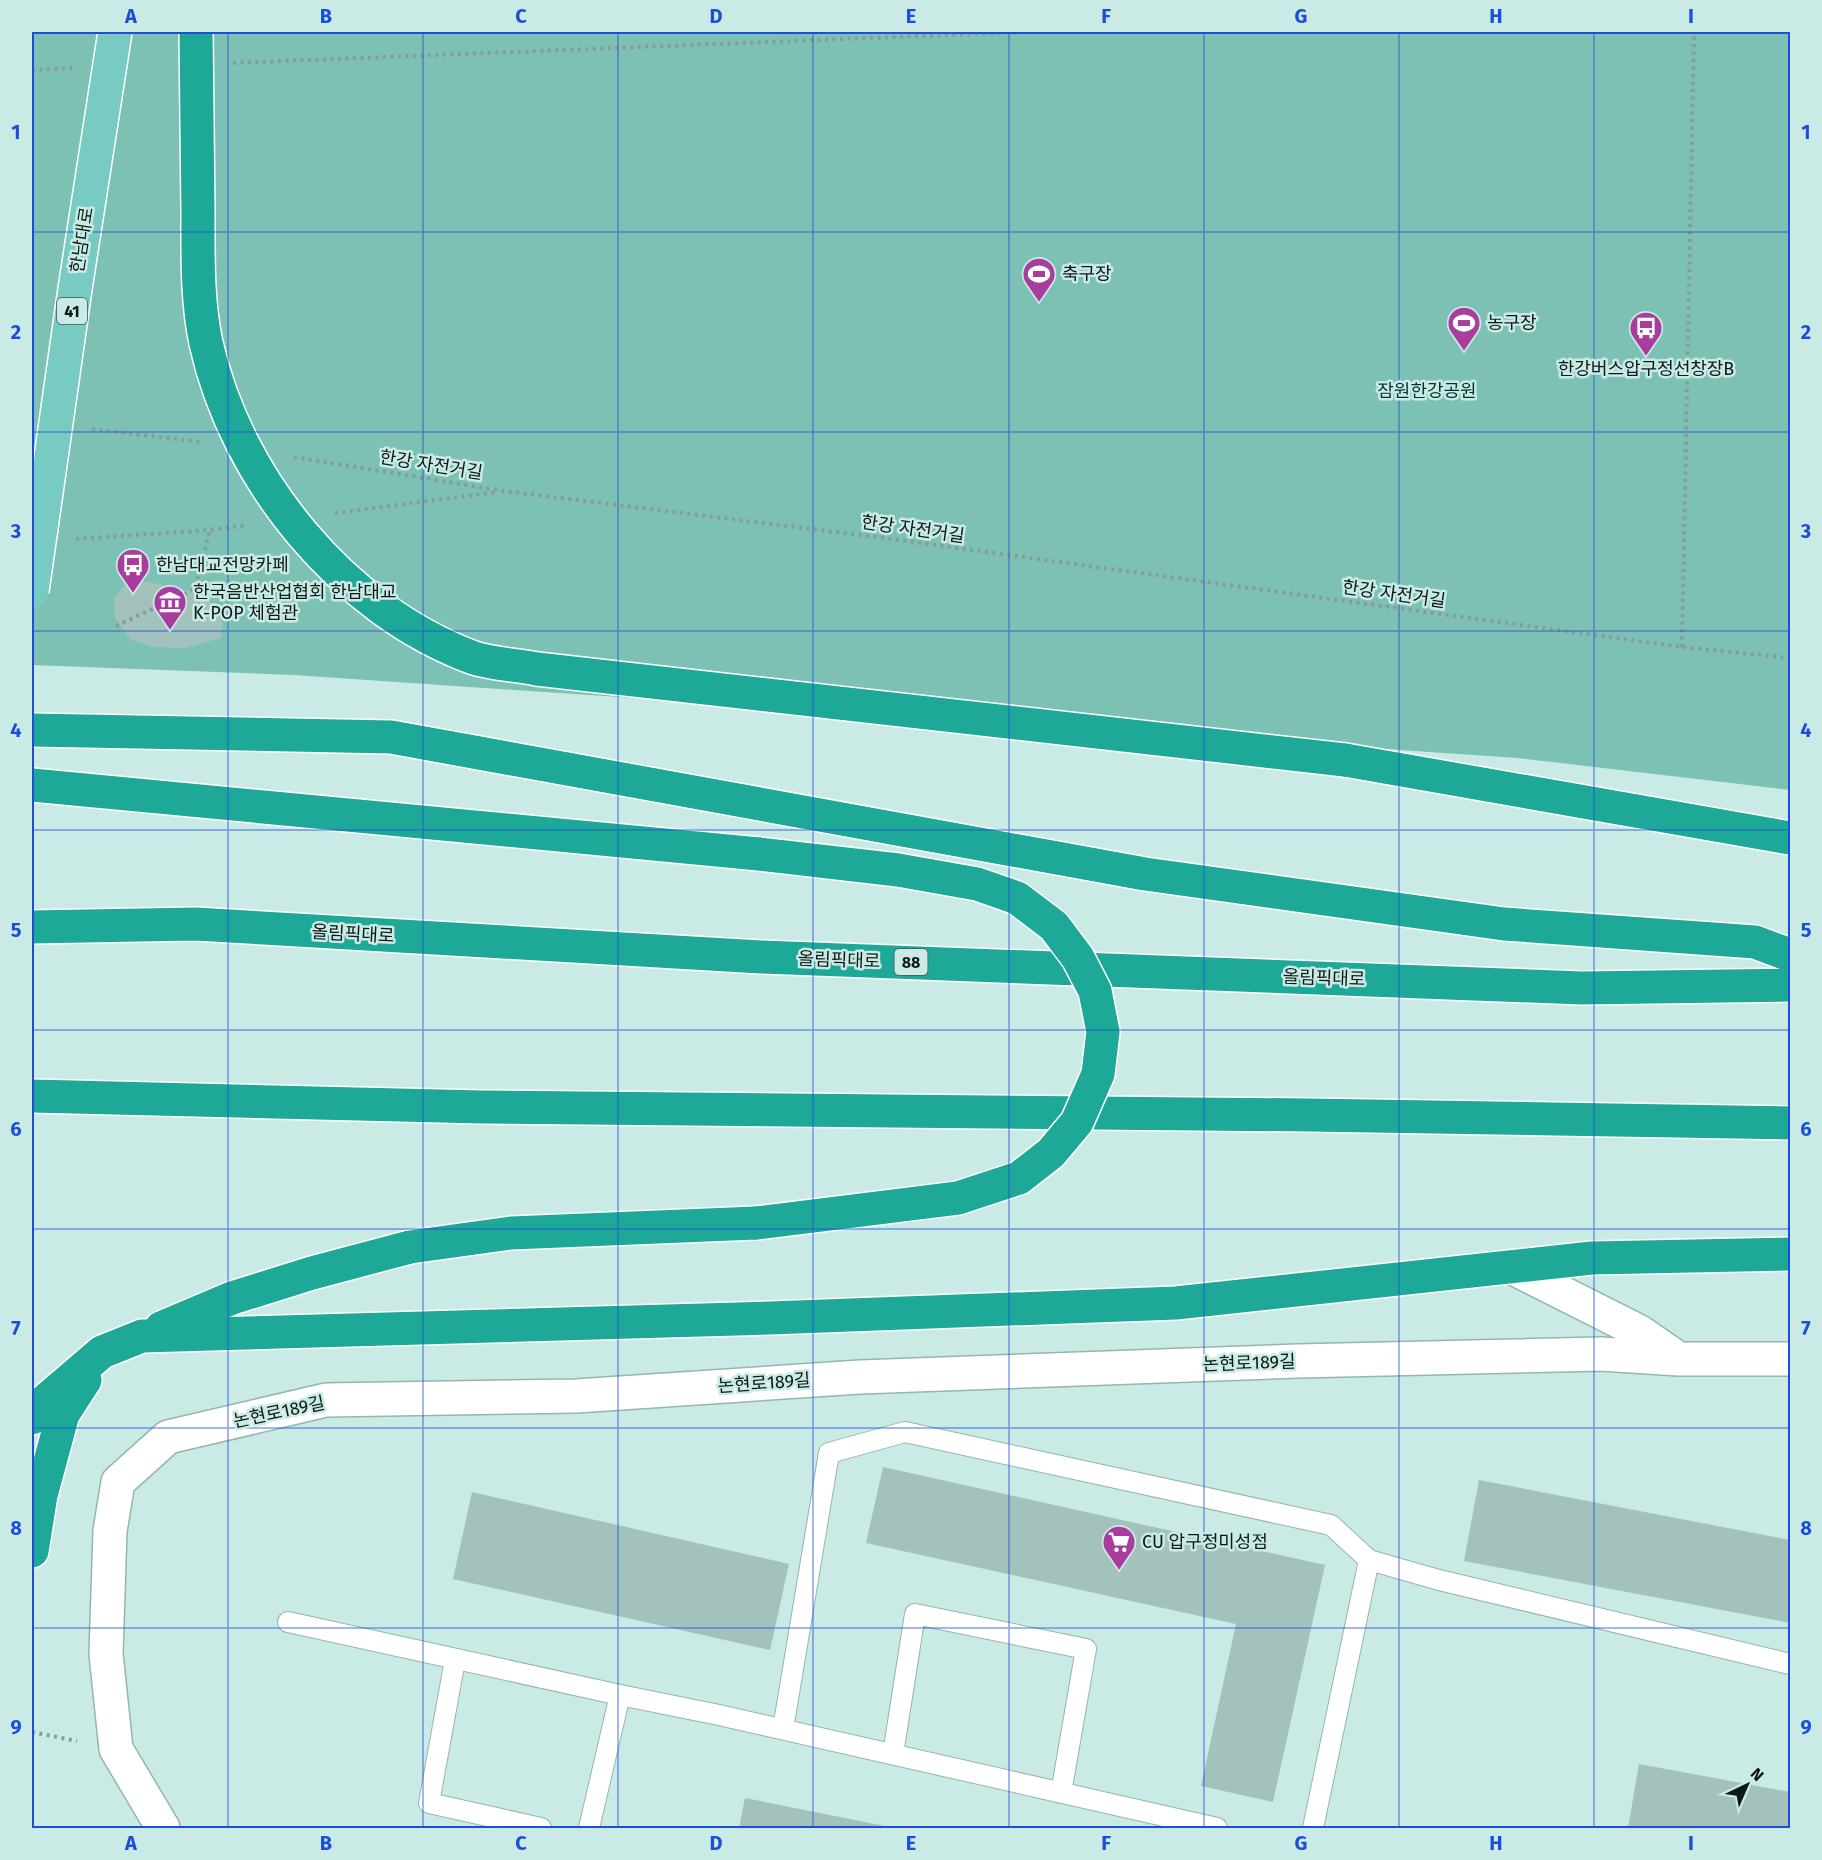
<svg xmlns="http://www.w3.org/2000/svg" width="1822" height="1860" font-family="'Fira Sans','Noto Sans KR',sans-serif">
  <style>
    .green { fill: #7cc1b4 }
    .building { fill: #a2c2bb }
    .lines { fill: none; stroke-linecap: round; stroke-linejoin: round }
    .lane-casing { stroke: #95b5ae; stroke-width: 22 }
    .street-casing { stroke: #95b5ae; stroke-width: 36 }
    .highway-casing { stroke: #fff; stroke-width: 36 }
    .path { stroke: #849d99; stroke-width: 4; stroke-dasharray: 3 4.5; stroke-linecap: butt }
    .lane { stroke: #fff; stroke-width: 20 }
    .street { stroke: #fff; stroke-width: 33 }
    .highway { stroke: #1da897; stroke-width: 33 }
    .primary-bridge-casing { stroke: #fff; stroke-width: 36; stroke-linecap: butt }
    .highway-bridge-casing { stroke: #fff; stroke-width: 36; stroke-linecap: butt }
    .primary-bridge { stroke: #77cbc1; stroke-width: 33 }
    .highway-bridge { stroke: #1da897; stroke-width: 33 }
    .grid { fill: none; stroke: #1d4ed8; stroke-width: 1.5; stroke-opacity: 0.55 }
    .labels { text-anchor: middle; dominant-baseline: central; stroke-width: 5; stroke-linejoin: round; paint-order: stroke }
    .shield { fill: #caebe5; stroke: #465855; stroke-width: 1.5 }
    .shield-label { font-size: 16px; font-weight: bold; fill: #0d1917 }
    .street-label { font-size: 18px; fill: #0d1917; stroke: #caebe5 }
    .poi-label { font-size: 18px; fill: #0d1917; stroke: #caebe5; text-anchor: start }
    .park-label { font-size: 18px; fill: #02342e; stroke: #caebe5 }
    .neatline { fill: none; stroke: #1d4ed8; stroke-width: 2 }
    .grid-label { font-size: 20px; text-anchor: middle; font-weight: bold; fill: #1d4ed8 }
  </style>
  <rect width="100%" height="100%" fill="#caebe5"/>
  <path class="green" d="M32,32H1790V790L1518,758L294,675L32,665Z"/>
  <path class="building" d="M150,582L190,591L208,599L223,623L221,638L185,648L155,647L131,640L115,618L114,598L126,584Z
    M883,1467L1325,1565L1273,1802L1201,1786L1236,1624L866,1543Z
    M1479,1480L1790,1540V1623L1464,1561Z
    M472,1492L789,1564L770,1650L453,1579Z
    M1639,1764L1790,1792V1828H1628Z
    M745,1798L890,1827V1828H739Z"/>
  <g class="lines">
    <g class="lane-casing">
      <path id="lane" d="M288,1622L620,1695L719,1715L1217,1828
        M455,1660L429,1803L541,1828
        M783,1729L829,1453L905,1432L1331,1525L1369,1560L1439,1580L1790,1664
        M893,1754L915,1614L1086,1649L1061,1793
        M589,1828L620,1695
        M1313,1828L1369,1560"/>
    </g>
    <g class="street-casing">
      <path id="street" d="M1511,1267L1640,1332L1679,1359
        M163,1828L116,1749L106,1654L110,1531L118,1482L168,1437L326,1400L576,1396L860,1377L1298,1361L1601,1354L1679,1359H1790"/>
    </g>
    <g class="highway-casing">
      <path id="highway" d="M32,730L391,737L1145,874L1504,924L1755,942L1790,955
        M1345,760L1790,838
        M32,785L759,854
        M32,927L195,924L761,957L1582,988L1790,985
        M32,1096L482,1107L1309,1115L1790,1123
        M161,1328L232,1298L312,1273L410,1247L511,1233L756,1223
        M32,1418L46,1400L102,1352L142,1336L770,1318L1176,1303L1592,1258L1790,1254
        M32,1551L41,1495L63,1414L85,1380"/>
    </g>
    <path class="path" d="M233,63L1022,32
      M32,70L73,68
      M92,429L201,442
      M294,457L504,491L884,538L1682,647L1790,658
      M335,513L498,492
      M76,539L210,530L248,525
      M116,626L195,589L210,530
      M1682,647L1694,32
      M32,1732L77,1741"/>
    <use href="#lane" class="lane"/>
    <use href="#street" class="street"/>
    <use href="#highway" class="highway"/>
    <g class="primary-bridge-casing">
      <path id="primary-bridge" d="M32,591L75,289L115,32"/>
    </g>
    <g class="highway-bridge-casing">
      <path id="highway-bridge" d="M196,32C197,92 197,152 198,213C198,256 197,301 206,343C236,479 343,610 474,658C493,664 517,665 537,669L1345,760
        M756,1223L958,1198L1019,1178L1051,1153L1077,1122L1098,1074L1103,1032L1095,991L1078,958L1054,926L1017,898L977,884L898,870L759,854"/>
    </g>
    <use href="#primary-bridge" class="primary-bridge"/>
    <use href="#highway-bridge" class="highway-bridge"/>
  </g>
  <path class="grid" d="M228,32V1828M423,32V1828M618,32V1828M813,32V1828M1009,32V1828M1204,32V1828M1399,32V1828M1594,32V1828M32,232H1790M32,432H1790M32,631H1790M32,830H1790M32,1030H1790M32,1229H1790M32,1428H1790M32,1628H1790"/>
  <defs>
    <g id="stadium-pin" transform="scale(1.725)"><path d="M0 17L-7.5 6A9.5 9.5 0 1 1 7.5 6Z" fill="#a83d9e" stroke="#caebe5"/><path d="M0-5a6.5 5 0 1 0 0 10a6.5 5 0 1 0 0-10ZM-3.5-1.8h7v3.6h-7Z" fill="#fff"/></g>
    <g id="bus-pin" transform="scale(1.725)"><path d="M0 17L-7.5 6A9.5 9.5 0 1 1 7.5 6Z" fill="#a83d9e" stroke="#caebe5"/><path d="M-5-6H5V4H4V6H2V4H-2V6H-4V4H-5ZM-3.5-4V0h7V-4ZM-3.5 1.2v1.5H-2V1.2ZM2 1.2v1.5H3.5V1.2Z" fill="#fff"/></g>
    <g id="museum-pin" transform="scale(1.725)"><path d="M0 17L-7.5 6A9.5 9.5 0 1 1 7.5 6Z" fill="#a83d9e" stroke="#caebe5"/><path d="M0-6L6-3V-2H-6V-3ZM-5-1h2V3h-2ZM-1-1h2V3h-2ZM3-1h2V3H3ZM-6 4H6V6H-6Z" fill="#fff"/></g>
    <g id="supermarket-pin" transform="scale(1.725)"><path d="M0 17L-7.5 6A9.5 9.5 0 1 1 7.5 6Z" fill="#a83d9e" stroke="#caebe5"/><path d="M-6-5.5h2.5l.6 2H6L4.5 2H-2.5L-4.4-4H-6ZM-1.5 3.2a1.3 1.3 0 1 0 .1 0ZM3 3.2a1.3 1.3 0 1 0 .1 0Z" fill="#fff"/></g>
  </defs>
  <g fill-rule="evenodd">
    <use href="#stadium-pin" x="1039" y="274"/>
    <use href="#stadium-pin" x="1464" y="323"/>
    <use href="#bus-pin" x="1646" y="328"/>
    <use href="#bus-pin" x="133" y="565"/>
    <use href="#museum-pin" x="170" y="602"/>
    <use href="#supermarket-pin" x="1119" y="1542"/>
  </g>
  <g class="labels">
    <g class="shield">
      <rect x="57" y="298" width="30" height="26" rx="4.5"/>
      <rect x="894.5" y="949" width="33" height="26" rx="4.5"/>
    </g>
    <g class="shield-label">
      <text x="72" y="311">41</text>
      <text x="911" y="962">88</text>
    </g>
    <g class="street-label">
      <text transform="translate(82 240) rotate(-81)">한남대로</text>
      <text transform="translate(431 465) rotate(9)">한강 자전거길</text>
      <text transform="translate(913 529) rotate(8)">한강 자전거길</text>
      <text transform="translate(1394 594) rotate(8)">한강 자전거길</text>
      <text transform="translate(353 934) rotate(3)">올림픽대로</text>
      <text transform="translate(839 960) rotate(2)">올림픽대로</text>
      <text transform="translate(1324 978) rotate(2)">올림픽대로</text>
      <text transform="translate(1249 1363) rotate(-2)">논현로189길</text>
      <text transform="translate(764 1383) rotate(-4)">논현로189길</text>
      <text transform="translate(279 1412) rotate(-12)">논현로189길</text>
    </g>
    <g class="poi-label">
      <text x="1062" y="274">축구장</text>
      <text x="1487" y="323">농구장</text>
      <text x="1646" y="369" text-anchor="middle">한강버스압구정선창장B</text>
      <text x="156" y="565">한남대교전망카페</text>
      <text x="193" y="592">한국음반산업협회 한남대교<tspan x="193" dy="21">K-POP 체험관</tspan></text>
      <text x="1142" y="1542">CU 압구정미성점</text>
    </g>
    <g class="park-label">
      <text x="1427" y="391">잠원한강공원</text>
    </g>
  </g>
  <rect width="1822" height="1860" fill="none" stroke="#caebe5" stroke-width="66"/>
  <g transform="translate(1747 1785) rotate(44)" stroke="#caebe5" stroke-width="4.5" paint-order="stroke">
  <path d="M0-4.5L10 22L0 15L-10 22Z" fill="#0d1917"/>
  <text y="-9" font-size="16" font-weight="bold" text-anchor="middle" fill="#0d1917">N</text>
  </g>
  <rect x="33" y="33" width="1756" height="1794" class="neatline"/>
  <g class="grid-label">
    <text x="131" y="23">A</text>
    <text x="326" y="23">B</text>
    <text x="521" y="23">C</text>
    <text x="716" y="23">D</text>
    <text x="911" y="23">E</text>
    <text x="1106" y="23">F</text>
    <text x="1301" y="23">G</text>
    <text x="1496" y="23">H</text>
    <text x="1691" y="23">I</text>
    <text x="16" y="139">1</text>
    <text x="1806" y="139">1</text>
    <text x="16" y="339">2</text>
    <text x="1806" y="339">2</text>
    <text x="16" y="538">3</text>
    <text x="1806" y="538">3</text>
    <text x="16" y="737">4</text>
    <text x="1806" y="737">4</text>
    <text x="16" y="937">5</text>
    <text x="1806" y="937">5</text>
    <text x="16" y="1136">6</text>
    <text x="1806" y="1136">6</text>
    <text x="16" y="1335">7</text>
    <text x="1806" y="1335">7</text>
    <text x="16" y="1535">8</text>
    <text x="1806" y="1535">8</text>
    <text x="16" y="1734">9</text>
    <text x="1806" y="1734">9</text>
    <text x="131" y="1850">A</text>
    <text x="326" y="1850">B</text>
    <text x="521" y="1850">C</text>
    <text x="716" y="1850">D</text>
    <text x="911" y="1850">E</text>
    <text x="1106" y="1850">F</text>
    <text x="1301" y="1850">G</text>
    <text x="1496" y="1850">H</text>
    <text x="1691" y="1850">I</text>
  </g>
</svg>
